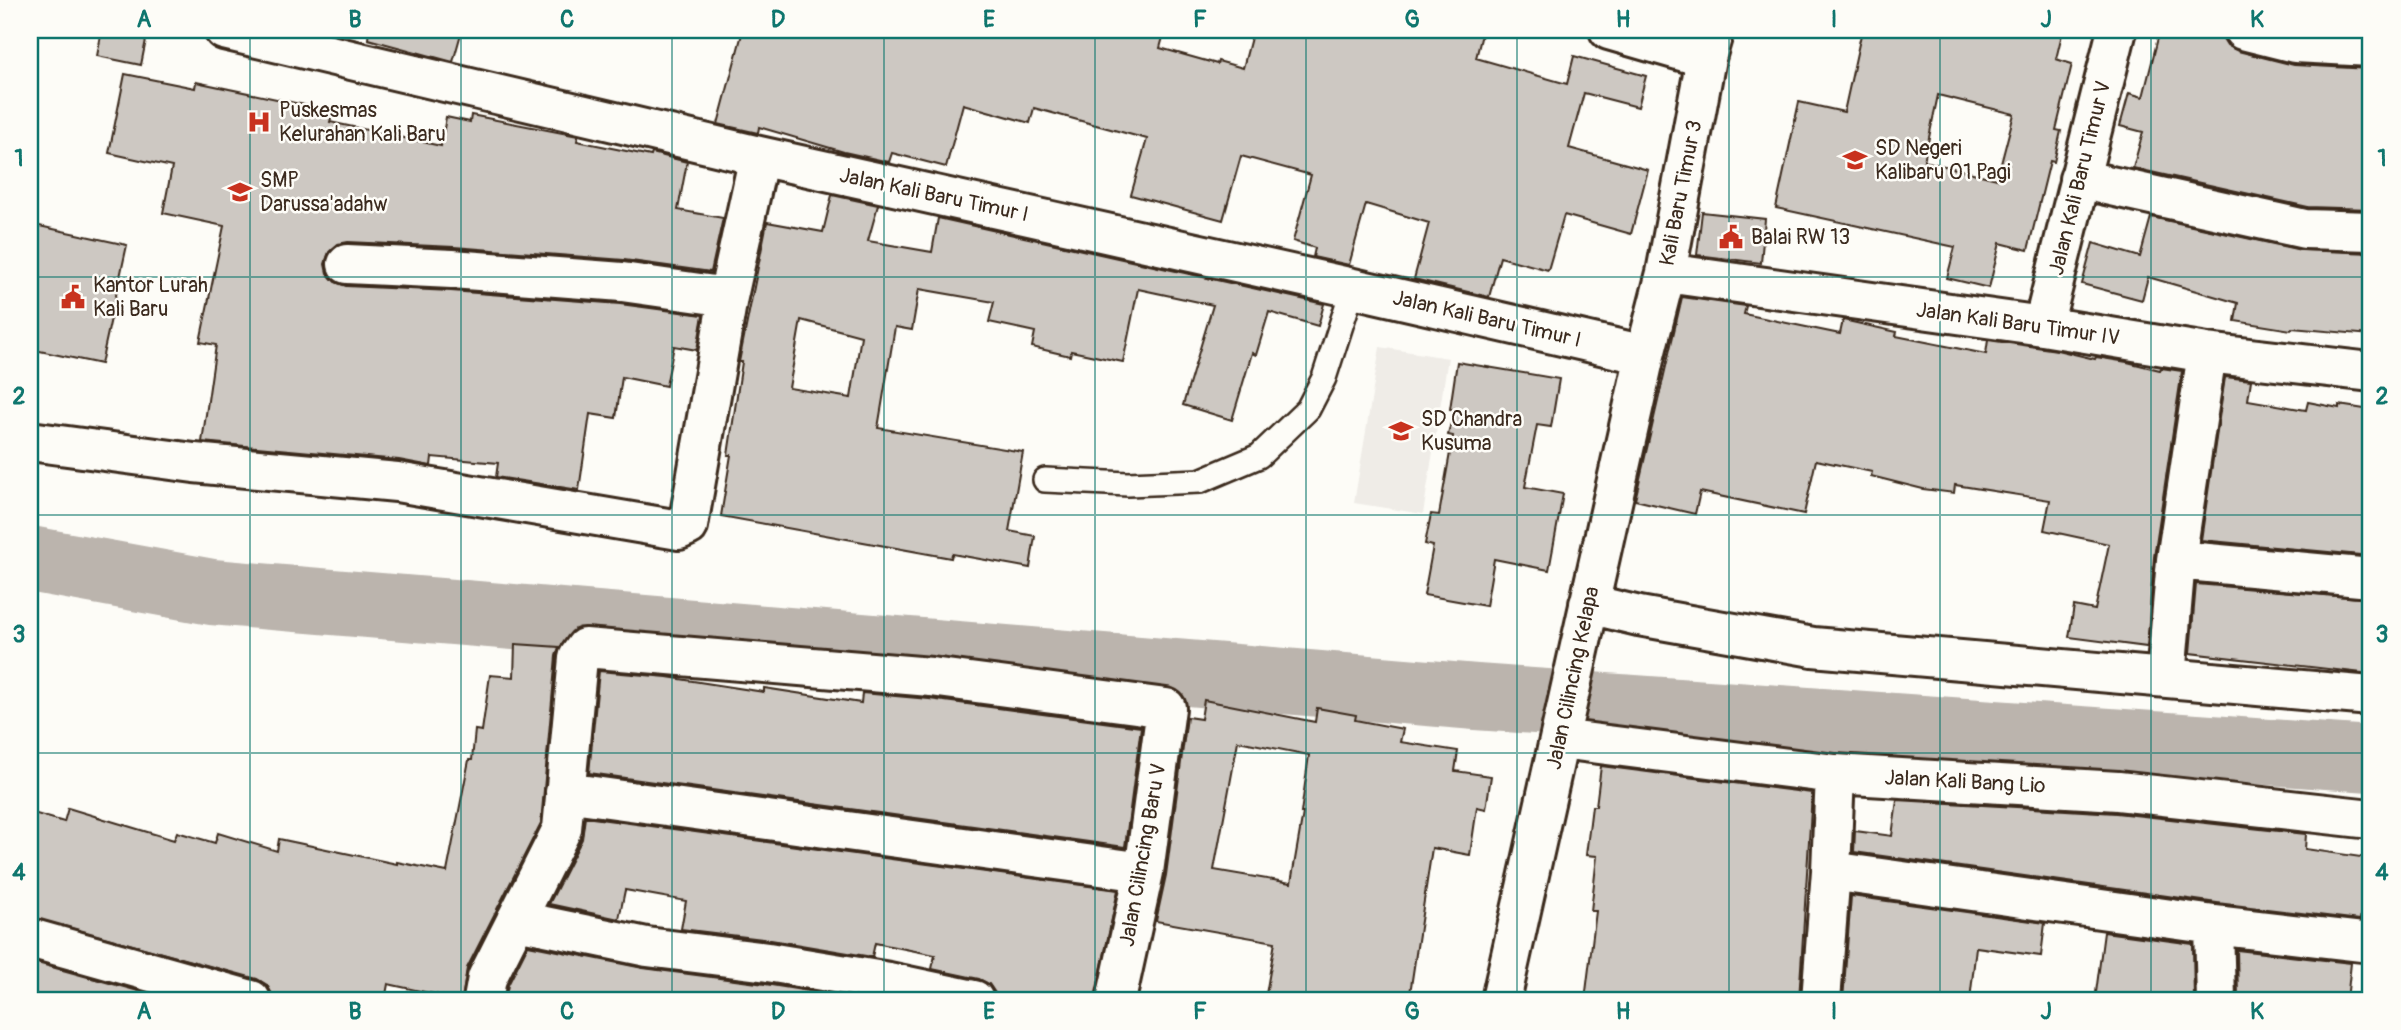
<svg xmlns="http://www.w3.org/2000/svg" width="2401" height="1030" font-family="Pangolin,sans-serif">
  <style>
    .built { fill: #efece7 }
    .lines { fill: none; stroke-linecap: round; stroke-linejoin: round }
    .river { stroke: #bbb4ad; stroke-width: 66 }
    .building { fill: #cdc8c2; stroke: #3b2a1e; stroke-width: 2; fill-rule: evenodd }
    .service-casing { stroke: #3b2a1e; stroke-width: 28 }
    .minor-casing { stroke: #3b2a1e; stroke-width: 44 }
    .service { stroke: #fdfcf7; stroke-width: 23 }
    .minor { stroke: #fdfcf7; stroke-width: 38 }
    .grid { fill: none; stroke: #0f766e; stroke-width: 2; stroke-opacity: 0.55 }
    .labels { text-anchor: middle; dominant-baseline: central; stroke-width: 5; stroke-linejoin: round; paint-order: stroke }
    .poi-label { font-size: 21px; fill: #3b2a1e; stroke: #fdfcf7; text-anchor: start }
    .street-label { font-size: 21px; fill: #3b2a1e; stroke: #fdfcf7 }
    .neatline { fill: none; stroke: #0f766e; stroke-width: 2.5 }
    .grid-label { font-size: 23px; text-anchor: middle; font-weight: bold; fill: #0f766e }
  </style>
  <rect width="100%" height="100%" fill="#fdfcf7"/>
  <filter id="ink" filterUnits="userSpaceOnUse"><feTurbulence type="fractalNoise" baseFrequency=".0143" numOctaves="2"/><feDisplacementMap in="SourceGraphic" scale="14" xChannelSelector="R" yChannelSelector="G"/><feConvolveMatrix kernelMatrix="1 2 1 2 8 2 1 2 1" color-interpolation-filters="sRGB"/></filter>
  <g filter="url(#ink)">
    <path class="built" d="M1380,347L1448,358L1423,514L1354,503Z"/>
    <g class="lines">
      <path class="river" d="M30,559L212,592L1476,697L2371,759"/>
    </g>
    <path class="building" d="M102,30H148L141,65L97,56Z
      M369,30H462L453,62L368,39Z
      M743,30H1165L1160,48L1217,64L1218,61L1243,68L1253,30H1483L1476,58L1567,84L1574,56L1646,76L1638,107L1584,93L1569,148L1648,170L1631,234L1564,215L1548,270L1500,257L1489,297L1414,279L1429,223L1366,204L1349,265L1313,257L1315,248L1293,241L1311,175L1241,156L1223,220L1131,195L1147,139L1034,108L1030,123L963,104L946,167L892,153L889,162L844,152L759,127L758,133L718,124Z
      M1862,30H2063L2056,59L2072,64L2056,130L2061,131L2054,162L2050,161L2028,250L2000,243L1989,288L1947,278L1955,247L1776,208L1799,102L1844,112ZM1938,95L2014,114L1997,179L1924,161Z
      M2160,30H2222V37L2227,45L2238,51L2294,65L2371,69V209L2308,207L2133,168L2143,132L2120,126L2129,93L2143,97Z
      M125,74L195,88L196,82L333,111L330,122L441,146L446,117L470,122L471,115L578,136L577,141L651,156L652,153L687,162L678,210L723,218L711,272L624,260L454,247L348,242L338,244L329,252L325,264L327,273L335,282L346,286L451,291L620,304L703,315L697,350L674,346L666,386L622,377L616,418L590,414L579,490L496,477L498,463L432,457L431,466L399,460L202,442L216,345L200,342L224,226L163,213L172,167L109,153Z
      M832,195L878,205L868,241L932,252L938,218L1324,304L1318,326L1269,312L1256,355L1252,353L1232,420L1183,405L1213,305L1138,289L1123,362L1071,351L1070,356L1032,347L1035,332L989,322L994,302L919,289L912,330L895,327L878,428L1023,452L1009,531L1035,536L1030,568L952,554L951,558L721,516L731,455H728L742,362H739L767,222L823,232ZM801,320L861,336L851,398L789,388Z
      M1702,212L1765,219L1761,263L1697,255Z
      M2151,217L2301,250L2371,253V335L2292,328L2291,330L2235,321L2238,303L2148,277L2142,300L2082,284L2093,243L2140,257Z
      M30,224L127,245L101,364L30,349Z
      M1682,297L1746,306L1744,314L1840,334L1843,320L1897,332L1896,336L1986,354L1988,340L2057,350L2095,359L2096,357L2127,362L2160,370L2161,368L2182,371L2154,557L2147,647L2069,637L2074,606L2095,610L2109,544L2044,530L2050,500L1955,485L1954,493L1923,489L1871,476L1872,472L1816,460L1804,514L1700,492L1695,514L1635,500Z
      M1457,362L1559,379L1551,427L1537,425L1525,487L1563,494L1549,570L1494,559L1486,606L1424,595L1433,546L1425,544L1431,514L1439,515L1453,436L1448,435L1454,410L1450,409Z
      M2225,377L2251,380L2248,400L2306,410L2308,402L2339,408V405L2371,410V556L2201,540Z
      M2196,584L2371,599V674L2190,653Z
      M515,644L559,647L556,656L541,823L467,968L462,1000H442L443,996L388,984L385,1000H272V994L267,985L257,979L30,917V812L64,822L68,808L174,840L177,832L215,843L218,833L277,851L279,839L397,864V862L447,872L469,760H472L475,730L482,731L490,675L514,677Z
      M599,671L667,677L764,692V688L861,703L862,693L929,699L1141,727L1125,847L589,773Z
      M1204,700L1315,722L1317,708L1356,715L1355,720L1403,729L1400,742L1458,751L1455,771L1491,776L1486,809L1477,807L1470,855L1432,848L1409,1000H1265L1275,942L1156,921L1166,875L1187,717L1201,719ZM1238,741L1309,755L1301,813H1303L1291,883L1214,870Z
      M1601,766L1812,793L1799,1000H1585L1596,911H1591L1597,856L1586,855L1592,806H1596Z
      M1897,800L2116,813L2306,834L2305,849L2368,858L2360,920L2217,903L1854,852L1855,831L1892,836Z
      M585,817L1118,890L1095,1000H995V993L989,984L979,979L932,969L935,955L875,943L872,957L771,940L681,929L686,901L625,890L619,919L549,904L582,839Z
      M1851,896L2045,923L2041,956L1976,947L1970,1000H1843Z
      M2104,932L2193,944L2194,1000H2095Z
      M528,945L643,968L765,984L864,1000H505L508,985Z
      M2237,950L2351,963L2347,1000H2258L2238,998Z
      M30,961L171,1000H30Z"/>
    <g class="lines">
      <g class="service-casing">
        <path id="service" d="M1045,480L1128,484L1200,481L1259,456L1308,409L1324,378L1353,288"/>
      </g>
      <g class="minor-casing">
        <path id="minor" d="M224,30L759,156L1353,288L1645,355
          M1609,30L1706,58
          M2243,30L2295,43L2371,47
          M2079,179L2305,229L2371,231
          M347,264L452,269L622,282L728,297
          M1666,273L2043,326L2207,353L2371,372
          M2043,326L2117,30
          M30,441L194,463L397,482L679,530L688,526L728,297L759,156
          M2176,560L2371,578
          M1589,604L1639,616L1813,647L2371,696
          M2166,677L2176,560L2207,353
          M1560,739L1835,774L2118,791L2371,819
          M565,792L1144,872
          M1831,871L2214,925L2371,943
          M516,920L647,947L768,962L889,982L974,1000
          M2214,925L2216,1000
          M30,938L251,1000
          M483,1000L487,978L562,829L578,658L585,648L931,677L1166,708L1144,872L1116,1000
          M1501,1000L1645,355L1666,273L1706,58L1714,30
          M1821,1000L1831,871L1835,774"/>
      </g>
      <use href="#service" class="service"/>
      <use href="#minor" class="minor"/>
    </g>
  </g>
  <path class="grid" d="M250,30V1000M461,30V1000M672,30V1000M884,30V1000M1095,30V1000M1306,30V1000M1517,30V1000M1729,30V1000M1940,30V1000M2151,30V1000M30,277H2371M30,515H2371M30,753H2371"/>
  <defs>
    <g id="hospital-bare" transform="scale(1.89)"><path d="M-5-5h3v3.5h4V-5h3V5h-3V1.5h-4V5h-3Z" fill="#c8321e" stroke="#fdfcf7" stroke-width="2.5" paint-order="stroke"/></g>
    <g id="school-bare" transform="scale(1.89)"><path d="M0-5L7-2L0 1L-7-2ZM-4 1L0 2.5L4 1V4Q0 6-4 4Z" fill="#c8321e" stroke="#fdfcf7" stroke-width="2.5" paint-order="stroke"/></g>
    <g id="civic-bare" transform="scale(1.89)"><path d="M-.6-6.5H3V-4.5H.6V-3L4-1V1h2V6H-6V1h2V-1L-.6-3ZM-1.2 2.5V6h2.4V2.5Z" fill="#c8321e" stroke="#fdfcf7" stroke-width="2.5" paint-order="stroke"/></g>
  </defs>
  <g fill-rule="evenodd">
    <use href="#hospital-bare" x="259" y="122"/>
    <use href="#school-bare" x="1855" y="160"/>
    <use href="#school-bare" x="240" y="192"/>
    <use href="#civic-bare" x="1731" y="237"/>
    <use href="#civic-bare" x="73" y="297"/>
    <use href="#school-bare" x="1401" y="431"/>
  </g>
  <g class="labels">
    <g class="poi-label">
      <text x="279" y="110">Puskesmas<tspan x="279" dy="24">Kelurahan Kali Baru</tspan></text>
      <text x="1875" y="148">SD Negeri<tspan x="1875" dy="24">Kalibaru 01 Pagi</tspan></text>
      <text x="260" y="180">SMP<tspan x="260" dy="24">Darussa'adahw</tspan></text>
      <text x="1751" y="237">Balai RW 13</text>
      <text x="93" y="285">Kantor Lurah<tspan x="93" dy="24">Kali Baru</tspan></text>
      <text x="1421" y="419">SD Chandra<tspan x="1421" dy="24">Kusuma</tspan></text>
    </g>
    <g class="street-label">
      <text transform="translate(2080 178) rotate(-76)">Jalan Kali Baru Timur V</text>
      <text transform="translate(1681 193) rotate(-79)">Kali Baru Timur 3</text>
      <text transform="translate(934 195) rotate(12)">Jalan Kali Baru Timur I</text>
      <text transform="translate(1487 319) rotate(13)">Jalan Kali Baru Timur I</text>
      <text transform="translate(2018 324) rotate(8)">Jalan Kali Baru Timur IV</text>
      <text transform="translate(1573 678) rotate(-78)">Jalan Cilincing Kelapa</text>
      <text transform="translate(1965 782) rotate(3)">Jalan Kali Bang Lio</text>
      <text transform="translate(1143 855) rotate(-80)">Jalan Cilincing Baru V</text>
    </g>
  </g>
  <rect width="2401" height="1030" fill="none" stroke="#fdfcf7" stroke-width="77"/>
  <rect x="38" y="38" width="2324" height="954" class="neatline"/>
  <g class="grid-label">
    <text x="144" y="27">A</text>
    <text x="355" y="27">B</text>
    <text x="567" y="27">C</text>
    <text x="778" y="27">D</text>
    <text x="989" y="27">E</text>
    <text x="1200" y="27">F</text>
    <text x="1412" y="27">G</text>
    <text x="1623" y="27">H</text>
    <text x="1834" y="27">I</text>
    <text x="2046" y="27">J</text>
    <text x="2257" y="27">K</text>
    <text x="19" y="166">1</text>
    <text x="2382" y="166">1</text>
    <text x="19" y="404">2</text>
    <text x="2382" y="404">2</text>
    <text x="19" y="642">3</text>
    <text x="2382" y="642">3</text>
    <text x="19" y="880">4</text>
    <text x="2382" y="880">4</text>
    <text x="144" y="1019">A</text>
    <text x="355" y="1019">B</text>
    <text x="567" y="1019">C</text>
    <text x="778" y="1019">D</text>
    <text x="989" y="1019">E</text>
    <text x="1200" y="1019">F</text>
    <text x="1412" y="1019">G</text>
    <text x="1623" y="1019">H</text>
    <text x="1834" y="1019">I</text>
    <text x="2046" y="1019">J</text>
    <text x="2257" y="1019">K</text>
  </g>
</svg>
